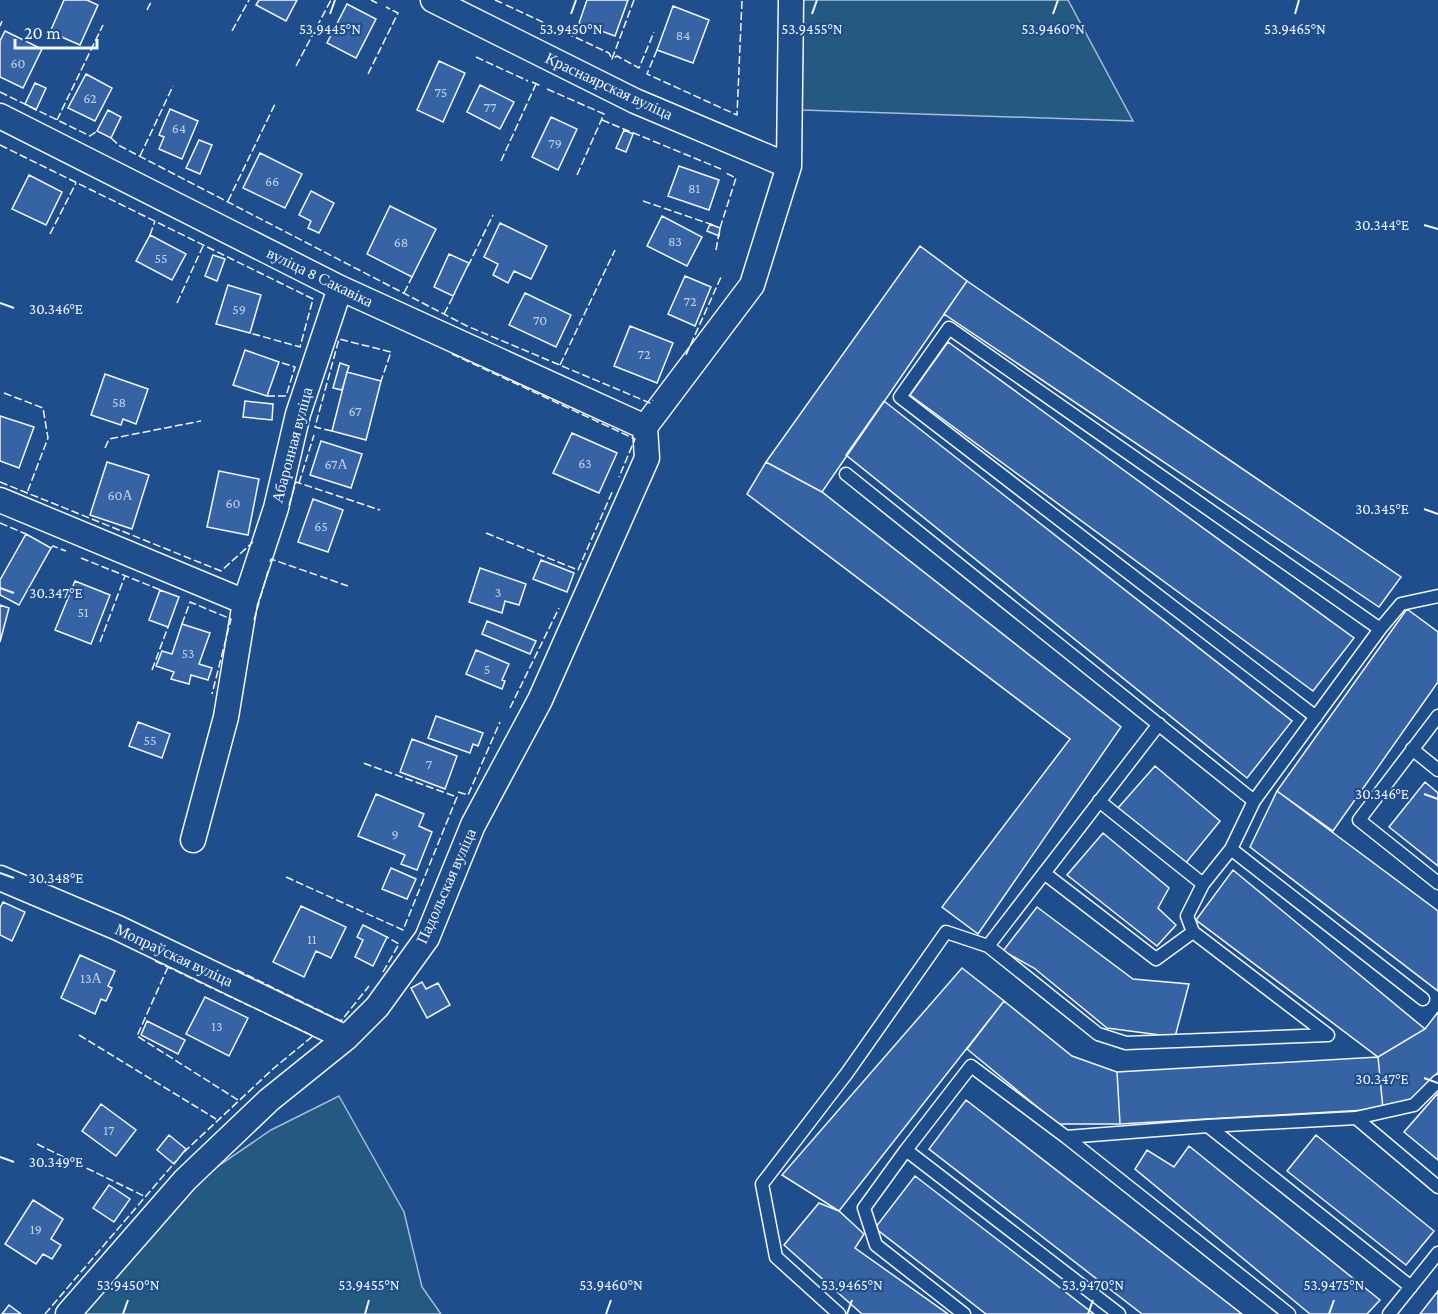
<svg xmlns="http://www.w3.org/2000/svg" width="1438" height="1314" font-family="'Crimson Pro',serif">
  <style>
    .green { fill: #245a82; stroke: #a8bbd7; stroke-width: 1.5 }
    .building { fill: #3563a3; stroke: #f2f6ff; stroke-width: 1.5 }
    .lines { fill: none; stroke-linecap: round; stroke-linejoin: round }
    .lane-casing { stroke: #f2f6ff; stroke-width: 15 }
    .street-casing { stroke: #f2f6ff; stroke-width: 27 }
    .lane { stroke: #1f4e8c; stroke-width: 12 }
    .street { stroke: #1f4e8c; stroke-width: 24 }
    .fence { stroke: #f2f6ff; stroke-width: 1.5; stroke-dasharray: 8 3; stroke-linecap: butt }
    .ticks { fill: none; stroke: #f2f6ff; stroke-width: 2 }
    .labels { text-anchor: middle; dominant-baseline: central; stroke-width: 4.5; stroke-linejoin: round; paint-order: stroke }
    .number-label { font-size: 14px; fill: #c3d1e8 }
    .street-label { font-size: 16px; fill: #f2f6ff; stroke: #1f4e8c }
    .ticks-label { font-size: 15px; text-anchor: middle; fill: #f2f6ff; stroke: #1f4e8c; stroke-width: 4.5; stroke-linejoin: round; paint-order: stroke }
  </style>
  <rect width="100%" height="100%" fill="#1f4e8c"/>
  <path class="green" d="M803,0H1068L1133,121L802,110Z
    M339,1096L404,1212L422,1287L441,1314H83L164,1203L271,1130Z"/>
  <path class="building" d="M64,0H87L98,5L80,45L50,32Z
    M259,0H297L286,21L256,5Z
    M587,0H628L615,36L579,23Z
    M347,4L376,19L356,58L327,43Z
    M673,6L709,20L693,63L657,50Z
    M5,31L42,49L23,88L0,77V41Z
    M439,61L465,73L443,122L417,110Z
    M86,74L112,88L95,121L68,108Z
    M35,83L46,88L36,110L25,104Z
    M480,85L514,102L500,129L467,112Z
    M170,109L198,121L182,159L159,149L164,137L159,135Z
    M108,110L121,117L111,138L97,131Z
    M551,117L577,129L558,170L532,157Z
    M624,130L633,134L626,152L616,148Z
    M199,140L212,145L200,174L186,168Z
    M260,153L302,174L285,208L243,188Z
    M679,166L719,180L709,210L668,196Z
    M29,175L62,192L46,225L12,209Z
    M311,191L334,203L319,233L308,228L311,221L299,215Z
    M390,206L436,229L412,277L367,254Z
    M662,216L702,237L687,266L647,246Z
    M500,223L547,246L531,279L514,271L508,283L493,275L498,264L484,257Z
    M710,224L720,228L719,236L707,231Z
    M150,235L186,254L172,280L136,261Z
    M920,246L967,281L822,492L766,462Z
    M449,254L469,263L453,296L434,287Z
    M213,255L225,259L217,281L205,276Z
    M685,276L711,287L695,326L668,314Z
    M967,281L1401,577L1379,607L944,314Z
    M228,285L261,295L250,333L216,324Z
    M525,293L571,315L556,347L509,325Z
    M630,326L673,343L657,383L614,366Z
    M948,342L1354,638L1313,691L910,395Z
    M245,350L279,362L267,396L233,385Z
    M340,363L349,366L342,390L333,388Z
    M347,372L381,381L366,440L332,431Z
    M105,374L148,389L136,424L123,419L121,425L91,415Z
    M245,401L273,404L272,420L243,417Z
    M884,401L1292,721L1247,778L846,455Z
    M0,416L34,427L19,468L0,461Z
    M572,433L617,453L599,493L553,473Z
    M321,441L362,454L351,488L310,475Z
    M107,462L149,475L132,529L90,515Z
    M766,462L822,492L1121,727L978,934L942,907L1070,739L747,494Z
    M219,471L259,479L248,535L207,527Z
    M313,499L343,510L328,552L298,542Z
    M26,534L51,548L19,605L0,595V580Z
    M541,560L574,573L567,592L533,579Z
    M480,568L526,584L519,605L505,601L502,613L469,602Z
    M75,581L110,595L91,644L55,630Z
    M160,590L179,597L168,627L149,620Z
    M0,605L9,608L0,642Z
    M1407,609L1438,632V682L1333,831L1277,791Z
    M487,621L536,641L530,654L482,634Z
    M182,624L210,633L199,664L212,668L208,680L191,675L189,684L171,679L174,672L156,666L162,651L172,654Z
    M476,650L509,664L502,680L505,681L502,689L466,674Z
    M436,716L483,733L478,746L473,744L470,753L428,738Z
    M138,722L170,734L162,758L129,746Z
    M412,739L457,756L445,789L400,772Z
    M1155,766L1220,821L1185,864L1118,808Z
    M1425,782L1438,793V866L1389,827Z
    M1277,791L1438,911V991L1250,847Z
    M376,794L424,814L419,826L432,832L417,870L401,864L405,855L358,836Z
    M1103,833L1169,888L1158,908L1176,925L1157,946L1067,875Z
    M391,868L416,879L407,899L382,889Z
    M1233,870L1425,1029L1378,1057L1196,920Z
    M3,902L25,912L12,941L0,935V908Z
    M301,906L346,927L331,958L316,951L304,977L273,962Z
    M1037,907L1133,979L1189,984L1175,1037L1107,1028L1034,968L1003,951Z
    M363,925L387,937L373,966L355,957L363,940L357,937Z
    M80,955L115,971L108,986L112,988L106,1001L101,999L95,1014L61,998Z
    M962,968L1004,1001L839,1211L782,1175Z
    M422,982L426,989L438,983L450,1005L427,1018L411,988Z
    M205,997L248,1018L229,1056L186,1034Z
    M1004,1001L1072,1056L1117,1072L1120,1124H1058L967,1049Z
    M1438,1012V1072L1416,1100L1383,1109L1378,1057L1425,1029Z
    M147,1021L185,1040L178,1054L141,1035Z
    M1378,1057L1383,1109L1120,1124L1117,1072Z
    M1438,1093V1160L1404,1132Z
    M966,1100L1242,1314H1142L929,1149Z
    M101,1104L136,1130L116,1156L82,1131Z
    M169,1135L186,1149L174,1164L157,1150Z
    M1316,1135L1434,1231L1406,1265L1287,1171Z
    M1189,1146L1380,1300L1367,1314H1310L1135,1169L1147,1150L1174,1167Z
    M915,1176L1094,1314H986L875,1228Z
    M109,1185L130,1199L114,1222L93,1208Z
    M33,1200L63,1219L51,1239L61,1245L52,1259L43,1254L36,1264L5,1244Z
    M819,1203L839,1211L864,1234L855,1248L948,1314H862L784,1245Z
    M1438,1291V1314H1420Z
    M9,1305L21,1314H2Z"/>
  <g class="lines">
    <g class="lane-casing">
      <path id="lane" d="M846,474L1254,801
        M1438,716L1359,820L1438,883
        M1316,717L900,397L949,328L1380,629
        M1412,749L1438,770
        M1099,801L1203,884
        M1044,873L1156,959L1193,932L1328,1035L1126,1043L1098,1034L988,946L1159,724
        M1193,932L1187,916L1203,884L1231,849
        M1423,999L1231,849L1254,801L1380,629L1401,604L1438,596
        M1356,1118L1414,1105L1438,1081
        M1208,1126L1066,1137L1289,1314
        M1066,1137L971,1066L906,1150L1119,1314
        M906,1150L864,1208L876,1245L964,1314
        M1411,1287L1208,1126L1356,1118L1438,1187
        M839,1314L776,1257L762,1184L847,1073L946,932L988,946
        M1389,1314L1438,1253"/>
    </g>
    <g class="street-casing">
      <path id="street" d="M433,0L635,101L789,166
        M0,116L340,288L645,427
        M645,427L752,285L789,166L791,0
        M0,500L245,602
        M193,840L226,717L245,602L276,508L298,414L340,288
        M0,878L118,928L346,1038
        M68,1314L185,1180L269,1100L346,1038L377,1007L427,938L473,825L540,700L647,458L645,427"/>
    </g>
    <use href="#lane" class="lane"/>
    <use href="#street" class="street"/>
    <path class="fence" d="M371,0L377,3
      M495,0L502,3
      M634,0L612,59L617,56L639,68L654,32
      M506,5L609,53L612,59
      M147,10L152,0
      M0,26L2,21
      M232,31L249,0
      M657,50L647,74L737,115L742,0
      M476,57L528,81
      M296,66L331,0
      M368,74L398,13L386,7
      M532,82L541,86
      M547,89L604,114L577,175
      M0,92L90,136L97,131
      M57,120L103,25
      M602,120L721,169
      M111,138L120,146L467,326L650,403L653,400
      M0,145L313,299L300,347L250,333
      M140,156L173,86
      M501,161L536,84
      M228,201L275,104
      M643,201L713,225
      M720,228L736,178L724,172
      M50,234L76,183
      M150,235L155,221
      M716,250L719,233
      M468,266L493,215
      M404,293L412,277
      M177,303L203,246
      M444,314L455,293
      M452,354L635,439L619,477
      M686,355L721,277
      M560,365L615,250
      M4,393L43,408L48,438L27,493
      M267,396H286L295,367L279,362
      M332,431L315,427L339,339L391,352L381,381
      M105,448L109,439L201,421
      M0,482L221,571L253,542
      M299,483L314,435
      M289,505L296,482L380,510
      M0,523L26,534
      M486,533L578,570L613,490
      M51,548L53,546L66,551
      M81,558L163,591
      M270,562L271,559L348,586
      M254,620L268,571
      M182,624L190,602L231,619L212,694
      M100,642L125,576
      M152,670L168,627
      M510,708L559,608
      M458,792L468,795L500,722
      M286,877L403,930L457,797L363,763
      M155,961L313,1036L274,1068L184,1152
      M168,967L137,1036L238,1100
      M237,970L341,1021L369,986
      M383,972L399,944L387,937
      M79,1035L216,1119
      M37,1144L146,1197
      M45,1314L176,1161"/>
  </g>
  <path class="ticks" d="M330,14L335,0M571,14L576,0M812,14L817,0M1053,14L1058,0M1295,14L1299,0M1424,225L1438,229M0,303L14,308M1424,509L1438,514M0,588L14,593M1424,794L1438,799M0,873L14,878M1424,1078L1438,1083M0,1157L14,1162M123,1314L128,1300M365,1314L369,1300M606,1314L611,1300M847,1314L852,1300M1088,1314L1093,1300M1329,1314L1334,1300"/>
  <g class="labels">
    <g class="number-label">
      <text x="683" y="35">84</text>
      <text x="18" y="63">60</text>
      <text x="441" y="92">75</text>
      <text x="90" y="98">62</text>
      <text x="490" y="107">77</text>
      <text x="179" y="128">64</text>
      <text x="555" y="143">79</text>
      <text x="272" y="181">66</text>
      <text x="694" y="188">81</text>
      <text x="675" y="241">83</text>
      <text x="401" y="242">68</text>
      <text x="161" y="258">55</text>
      <text x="690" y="301">72</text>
      <text x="239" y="309">59</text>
      <text x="540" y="320">70</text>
      <text x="644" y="354">72</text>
      <text x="119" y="402">58</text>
      <text x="355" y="411">67</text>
      <text x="585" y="463">63</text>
      <text x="336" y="464">67А</text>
      <text x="120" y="495">60А</text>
      <text x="233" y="503">60</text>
      <text x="321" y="526">65</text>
      <text x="498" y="592">3</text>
      <text x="83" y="612">51</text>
      <text x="188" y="653">53</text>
      <text x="487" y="669">5</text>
      <text x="150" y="740">55</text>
      <text x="429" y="764">7</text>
      <text x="395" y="834">9</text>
      <text x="312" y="939">11</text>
      <text x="91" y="978">13А</text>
      <text x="217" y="1026">13</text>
      <text x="109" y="1130">17</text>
      <text x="36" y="1229">19</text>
    </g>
    <g class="street-label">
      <text transform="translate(609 86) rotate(25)">Краснаярская вуліца</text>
      <text transform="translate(320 277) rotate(26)">вуліца 8 Сакавіка</text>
      <text transform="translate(292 445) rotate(-75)">Абаронная вуліца</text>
      <text transform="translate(446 886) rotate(-66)">Падольская вуліца</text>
      <text transform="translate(174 955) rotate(25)">Мопраўская вуліца</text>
    </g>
  </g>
  <g class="ticks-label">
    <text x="330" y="34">53.9445°N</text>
    <text x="571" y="34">53.9450°N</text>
    <text x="812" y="34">53.9455°N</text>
    <text x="1053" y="34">53.9460°N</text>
    <text x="1295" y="34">53.9465°N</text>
    <text x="1382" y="230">30.344°E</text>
    <text x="56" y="314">30.346°E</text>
    <text x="1382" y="514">30.345°E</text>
    <text x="56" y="598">30.347°E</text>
    <text x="1382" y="799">30.346°E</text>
    <text x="56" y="883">30.348°E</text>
    <text x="1382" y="1084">30.347°E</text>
    <text x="56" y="1167">30.349°E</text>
    <text x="128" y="1290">53.9450°N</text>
    <text x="369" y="1290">53.9455°N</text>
    <text x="611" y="1290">53.9460°N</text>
    <text x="852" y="1290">53.9465°N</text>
    <text x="1093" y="1290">53.9470°N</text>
    <text x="1334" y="1290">53.9475°N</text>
  </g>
  <path d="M15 39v9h82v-9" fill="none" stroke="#f2f6ff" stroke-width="3"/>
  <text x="24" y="39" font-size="18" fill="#f2f6ff" stroke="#1f4e8c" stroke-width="4.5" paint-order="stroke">20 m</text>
</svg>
